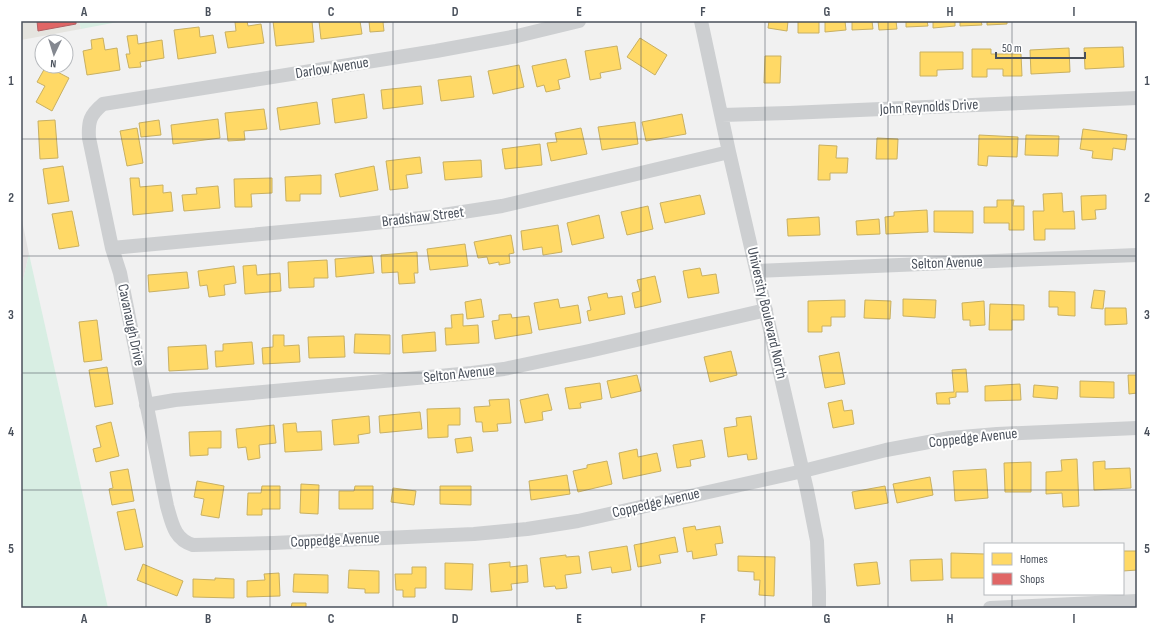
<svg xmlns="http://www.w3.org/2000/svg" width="1158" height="629" font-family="'Sofia Sans Condensed',sans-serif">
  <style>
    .commercial { fill: #e5e4df }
    .education { fill: #e3e2e2 }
    .green { fill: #d8eee3 }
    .homes { fill: #ffd966; stroke: #c8b063 }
    .shops { fill: #e06666; stroke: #b35f63 }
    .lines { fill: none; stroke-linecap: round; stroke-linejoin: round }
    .minor { stroke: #cdcfd1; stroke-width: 14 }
    .grid { fill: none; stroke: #49505b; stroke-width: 1; stroke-opacity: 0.55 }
    .labels { text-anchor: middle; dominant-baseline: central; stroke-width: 4; stroke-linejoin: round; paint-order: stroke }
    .street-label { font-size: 15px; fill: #49505b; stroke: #fff }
    .neatline { fill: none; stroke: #49505b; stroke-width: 1.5 }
    .grid-label { font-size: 13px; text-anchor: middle; font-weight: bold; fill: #49505b }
  </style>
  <rect width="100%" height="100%" fill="#f1f1f1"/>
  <path class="commercial" d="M21,21H79L81,29L21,40Z"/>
  <path class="education" d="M21,216L29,254L21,289Z"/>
  <path class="green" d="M79,21H123L81,29Z
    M29,254L108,608H21V289Z"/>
  <path class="homes" d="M247,21L248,26L261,24L264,43L228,48L225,32L236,31L235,22Z
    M273,21H312L314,42L276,46Z
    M319,21H360L362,34L321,39Z
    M369,21H394L383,22L384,31L370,32Z
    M769,21H788L787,31L768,28Z
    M798,21H819V33H798Z
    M825,21H845L846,30L825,32Z
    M852,21H872L873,29L852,30Z
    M878,21H896L897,29L879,30Z
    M906,21H927L928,26L906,27Z
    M933,21H955V26L933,28Z
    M960,21H981L982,25L960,26Z
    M987,21H1007V24L987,25Z
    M199,27L200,37L213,35L216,53L178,59L174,30Z
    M137,35L138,44L162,40L164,58L140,62L141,67L129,68L126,54H130L127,36Z
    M103,38L105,50L117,48L120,70L87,75L83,51L92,49L91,40Z
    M640,38L667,55L655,75L627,57Z
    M617,46L621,69L600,73L601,78L590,80L585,51Z
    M1123,47L1124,67L1085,69L1084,48Z
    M1069,48L1070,72L1031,74L1030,50Z
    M972,49H991V54H1021L1022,76H1003V69H987V77H972Z
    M920,52H963V69L937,70V76H920Z
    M765,56H781L780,83H764Z
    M566,59L570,77L558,80L560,89L546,92L544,85L537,87L532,66Z
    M519,65L524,87L493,94L488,71Z
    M46,66L69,78L52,111L36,102L45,86L37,82Z
    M471,76L474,97L441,101L438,80Z
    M421,86L423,104L383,109L381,90Z
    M364,94L367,118L335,123L332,99Z
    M317,102L320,124L280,130L277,108Z
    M264,109L267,129L244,131L245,140L228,141L225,113Z
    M682,114L686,134L646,141L642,122Z
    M218,119L220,138L173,144L171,125Z
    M55,120L58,158L40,159L38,121Z
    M159,120L161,135L141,137L139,123Z
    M635,122L638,144L602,150L598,127Z
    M137,128L143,163L127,166L120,131Z
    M581,128L587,154L551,161L547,143L557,142L555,133Z
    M1083,129L1127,135L1125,150L1113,148L1112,160L1092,158L1093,151L1080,149Z
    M979,135L1018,137L1017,157L988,156L987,166L978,165Z
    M1026,135L1059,136L1058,156L1025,155Z
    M877,138L898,139L897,159H876Z
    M540,144L542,165L505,169L502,149Z
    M819,145L837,146L836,158H848L847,173H830V180H818Z
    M420,157L422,173L406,175L408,188L390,190L386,161Z
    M481,160L482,177L445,180L443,162Z
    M63,166L69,201L48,204L43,169Z
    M374,166L378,190L340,197L335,174Z
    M321,175V194H300V201H286L285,177Z
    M130,178H139L140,187L163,185V193L171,192L173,211L133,215Z
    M272,178V193L251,194L252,207H235L234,179Z
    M218,186L220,208L184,211L182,195L197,194L196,188Z
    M1062,193L1063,212L1074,211L1075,229H1045V240H1034L1033,211H1044L1043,194Z
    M700,195L705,214L665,223L660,203Z
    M1106,195V209L1095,210L1096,219L1082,220L1081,196Z
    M997,200H1014L1013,206H1024V230H1009V223H984V207H997Z
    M648,206L653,229L627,235L621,212Z
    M927,210L928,232L886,234L885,217L894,216V212Z
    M72,211L79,246L59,249L52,214Z
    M934,211H973V233L934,232Z
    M599,215L604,238L572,245L567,223Z
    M819,217L820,235L788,236L787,219Z
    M879,219L880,234L857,235L856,221Z
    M558,225L562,252L543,255L542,247L523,250L521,231Z
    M511,235L514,253L509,254L510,263L499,265V262L489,264L487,257L478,258L474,242Z
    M465,244L468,266L430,270L427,249Z
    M417,252L418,273H414L415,283L399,284L398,272L382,273L381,255Z
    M372,256L374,273L336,277L335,259Z
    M327,260L328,278H314V287L289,288L288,262Z
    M256,265L257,275L280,273L281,291L245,294L243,266Z
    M234,266L236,283L224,285L225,295L209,297L207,285L200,286L198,271Z
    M700,268L702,276L716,274L719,293L688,298L683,271Z
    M187,272L189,288L149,292L148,275Z
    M655,276L661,302L635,308L632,293L640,291L637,280Z
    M1094,290L1105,291L1103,309L1091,308Z
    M1049,291L1075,292V316L1058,315V307H1049Z
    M607,293L608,298L622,296L625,314L589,321L587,311L591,310L588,297Z
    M481,299L484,317L467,319L465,302Z
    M558,299L560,308L578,305L581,323L539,330L534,303Z
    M903,299L936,300L935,318L903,316Z
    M845,300V317H831V326H822V332H808V301Z
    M865,300L891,301L890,319L864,318Z
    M984,301L985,325L970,326V320H963L962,303Z
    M990,304L1024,305V320H1012V330H989Z
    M1105,308H1126L1127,324L1105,325Z
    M463,314V326L478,325L479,343L446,345L445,328H452L451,315Z
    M511,314L512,318L529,316L532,333L495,339L492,321L499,320V315Z
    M97,320L102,360L84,362L79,322Z
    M435,332L436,351L403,353L402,335Z
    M355,334L390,335V354L354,353Z
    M273,335H284V346L299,345L300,362L263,364L262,348L273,347Z
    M344,336L345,357L309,358L308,337Z
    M252,342L254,364L216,367L215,351H223V344Z
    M206,345L208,369L169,371L168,347Z
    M731,351L737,375L710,382L704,357Z
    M839,352L845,384L825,388L819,356Z
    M107,367L113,404L95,407L89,370Z
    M966,369L968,392H956V397L949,398L950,404H937L936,393L954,392L952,370Z
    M637,375L641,391L611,398L607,381Z
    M1128,375H1137V393L1129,394Z
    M1080,381L1114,382V398L1080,397Z
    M600,383L602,399L580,403L581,408L569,409L565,388Z
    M1020,384L1021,400L985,401V386Z
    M1034,385L1058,387L1057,399L1033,397Z
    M548,394L552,410L542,412L543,420L525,423L520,400Z
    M509,399L511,423L497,424L498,431L483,432L482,422H476L474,407L490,406L489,400Z
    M842,400L844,411L852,410L854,424L833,428L828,403Z
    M460,408V425H448V437L428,438L427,409Z
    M420,412L422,429L380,433L379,416Z
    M369,416L370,433L358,435L359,443L334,445L332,420Z
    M751,416L757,459L748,460L747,454L728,457L724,428L737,426L736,418Z
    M111,422L119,456L96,462L93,449L101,447L96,426Z
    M296,423L297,432L321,431L322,450L285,452L283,424Z
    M274,425L276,443L259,445L260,458L248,460L246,447L238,448L236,429Z
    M221,431V448H208V455L190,456L189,432Z
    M471,437L473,451L457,453L455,439Z
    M702,440L705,457L690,460L691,466L677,468L673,445Z
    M637,449L638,457L657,453L661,471L623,479L619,453Z
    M1077,459L1079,506L1063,507L1062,493L1046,494V472L1062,471L1061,460Z
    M607,461L612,484L578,492L573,471L587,468V465Z
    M1105,461V469L1130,468L1131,488L1094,490L1093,462Z
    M1031,462V492H1005L1004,463Z
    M128,469L134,501L112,505L109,489L113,488L110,472Z
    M986,469L988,498L955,501L953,471Z
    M567,475L570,494L531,500L529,481Z
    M930,477L933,495L897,503L893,484Z
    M197,481L224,486L219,518L201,515L204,499L194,497Z
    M301,484L319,485L318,514L300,513Z
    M262,486H280V509H262V515H247L248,493H261Z
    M355,486H373V509H339V491H354Z
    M440,486H471V505L440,504Z
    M885,486L888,503L855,509L852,492Z
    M393,488L416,491L414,505L391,502Z
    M135,509L143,547L125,550L117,512Z
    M695,526L696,530L720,526L723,543L715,544L717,555L693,559L692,551L687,552L683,528Z
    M675,537L678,552L659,555L661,563L638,567L634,545Z
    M627,546L631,570L612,573L611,567L592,570L589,552Z
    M1123,551H1137V570L1123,571Z
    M951,553L985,554V578H951Z
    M566,555V557L579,556L581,573L565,575L567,588L556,589L555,586L544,587L540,558Z
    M738,556L775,557L774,596L759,595L760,580H754V572L738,571Z
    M942,559L943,580L911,581L910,560Z
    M510,562V567L527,565L528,582L511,584L512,590L491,592L489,564Z
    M877,562L880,584L857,586L854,564Z
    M445,563L473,564L472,590L445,589Z
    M143,564L183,581L177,596L137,580Z
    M412,567H426V588H415V597H403V590H396L395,574H412Z
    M349,570L379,571V593H365V589L348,588Z
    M279,573L280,596L247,597V581L265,580L264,574Z
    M294,574L328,575V593L293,592Z
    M215,578L234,579V598L193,597V579L215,580Z
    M292,603H306V608H291Z"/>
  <path class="shops" d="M37,21H76V24L38,31Z"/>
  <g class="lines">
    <path class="minor" d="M579,21L517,36L436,51L103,104C90,115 88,121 89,138L112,248L120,273L167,506C172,523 174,539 193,545L273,543L474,534L527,529L578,521L803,471L886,450L950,438L997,434L1137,428
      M701,21L729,152L807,490L817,541L819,592V608
      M722,115L789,113L1137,98
      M112,248L356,225L430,217L502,206L729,152
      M757,271L1137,255
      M146,405L175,400L472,373L504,369L589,351L766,310
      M990,608L1137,601"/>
  </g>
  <path class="grid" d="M146,21V608M270,21V608M393,21V608M517,21V608M641,21V608M765,21V608M888,21V608M1012,21V544M21,139H1137M21,256H1137M21,373H1137M21,490H1137M1012,594V608"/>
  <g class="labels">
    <g class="street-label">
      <text transform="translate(332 68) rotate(-9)">Darlow Avenue</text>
      <text transform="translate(929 107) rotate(-3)">John Reynolds Drive</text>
      <text transform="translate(423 217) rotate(-7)">Bradshaw Street</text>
      <text transform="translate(947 263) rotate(-2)">Selton Avenue</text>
      <text transform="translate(767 313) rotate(77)">University Boulevard North</text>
      <text transform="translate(131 325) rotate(78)">Cavanaugh Drive</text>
      <text transform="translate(459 374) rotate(-6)">Selton Avenue</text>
      <text transform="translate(973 438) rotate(-6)">Coppedge Avenue</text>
      <text transform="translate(656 503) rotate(-13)">Coppedge Avenue</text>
      <text transform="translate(335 540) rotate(-3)">Coppedge Avenue</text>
    </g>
  </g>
  <rect width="1158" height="629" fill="none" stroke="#ffffff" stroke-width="44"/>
  <rect x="984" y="543" width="140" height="52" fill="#ffffff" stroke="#b6b9bd"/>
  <rect x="992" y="553" width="20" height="12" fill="#ffd966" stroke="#b6b9bd"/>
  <text x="1020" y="563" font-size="12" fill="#49505b">Homes</text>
  <rect x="992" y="573" width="20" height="12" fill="#e06666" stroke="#b6b9bd"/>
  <text x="1020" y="583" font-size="12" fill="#49505b">Shops</text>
  <g transform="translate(54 54) rotate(184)"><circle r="19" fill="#ffffff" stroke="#b6b9bd"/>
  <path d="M0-3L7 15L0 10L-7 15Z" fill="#848890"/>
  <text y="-6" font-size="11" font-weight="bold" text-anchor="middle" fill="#49505b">N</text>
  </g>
  <path d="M996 52v6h89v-6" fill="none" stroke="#49505b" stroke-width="2"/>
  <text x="1002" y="52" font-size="12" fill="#49505b" stroke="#ffffff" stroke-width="3" paint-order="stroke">50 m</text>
  <rect x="22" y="22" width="1114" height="585" class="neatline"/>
  <g class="grid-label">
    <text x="84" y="16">A</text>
    <text x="208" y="16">B</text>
    <text x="331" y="16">C</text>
    <text x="455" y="16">D</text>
    <text x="579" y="16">E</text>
    <text x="703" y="16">F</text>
    <text x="827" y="16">G</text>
    <text x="950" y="16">H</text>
    <text x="1074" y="16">I</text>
    <text x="11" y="85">1</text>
    <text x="1147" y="85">1</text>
    <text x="11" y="202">2</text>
    <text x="1147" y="202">2</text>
    <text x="11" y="319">3</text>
    <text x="1147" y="319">3</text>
    <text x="11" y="436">4</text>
    <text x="1147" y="436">4</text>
    <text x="11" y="553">5</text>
    <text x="1147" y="553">5</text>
    <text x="84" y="623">A</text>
    <text x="208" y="623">B</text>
    <text x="331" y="623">C</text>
    <text x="455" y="623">D</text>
    <text x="579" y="623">E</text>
    <text x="703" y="623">F</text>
    <text x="827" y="623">G</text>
    <text x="950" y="623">H</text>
    <text x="1074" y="623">I</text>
  </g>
</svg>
